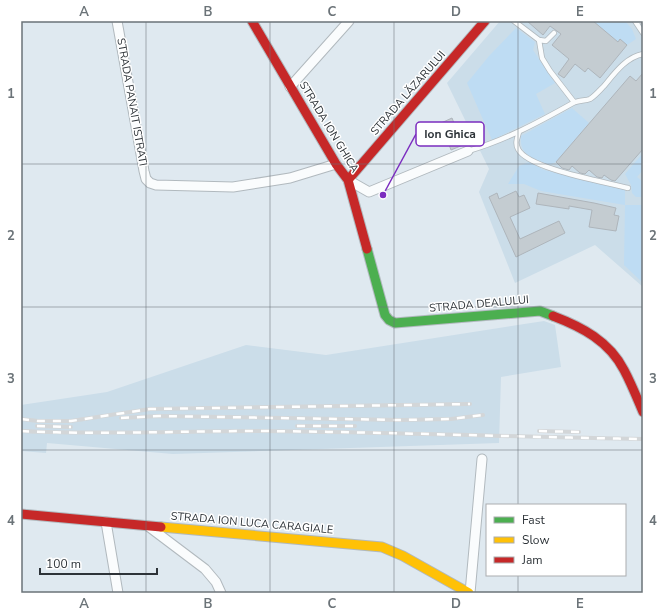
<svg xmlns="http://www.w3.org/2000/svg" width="664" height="614" font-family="'Nunito Sans',sans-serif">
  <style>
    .built { fill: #cbdde9 }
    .green { fill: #bedcf3 }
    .building { fill: #c4ccd1; stroke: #aeb5bb }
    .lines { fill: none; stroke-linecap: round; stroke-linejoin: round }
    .lane-casing { stroke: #b1b9be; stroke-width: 6 }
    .street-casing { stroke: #b1b9be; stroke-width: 11 }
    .fast-casing { stroke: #b1b9be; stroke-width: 11 }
    .slow-casing { stroke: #b1b9be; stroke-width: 11 }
    .jam-casing { stroke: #b1b9be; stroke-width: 11 }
    .lane { stroke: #fafcfd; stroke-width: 4.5 }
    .street { stroke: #fafcfd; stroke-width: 9 }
    .fast { stroke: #4caf50; stroke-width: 9 }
    .slow { stroke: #ffc107; stroke-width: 9 }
    .jam { stroke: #c62828; stroke-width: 9 }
    .rail-casing { stroke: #d3d6d8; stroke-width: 4 }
    .rail { stroke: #fff; stroke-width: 2.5; stroke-dasharray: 8; stroke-linecap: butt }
    .grid { fill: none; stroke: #6b7378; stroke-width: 1; stroke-opacity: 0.55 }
    .labels { text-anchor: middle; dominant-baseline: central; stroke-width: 3; stroke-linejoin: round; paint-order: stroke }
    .street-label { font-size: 11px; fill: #2d3338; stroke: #fff }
    .leader { fill: none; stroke: #7b2cbf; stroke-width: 1.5 }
    .callout-dot { fill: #7b2cbf; stroke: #fff; stroke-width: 1.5 }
    .callout { fill: #fff; stroke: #7b2cbf; stroke-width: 1.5 }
    .callout-label { font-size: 12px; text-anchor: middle; font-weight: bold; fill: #2d3338 }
    .neatline { fill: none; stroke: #6b7378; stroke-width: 1.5 }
    .grid-label { font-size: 13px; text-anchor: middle; font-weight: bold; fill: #6b7378 }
  </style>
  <rect width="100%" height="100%" fill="#dfe9f0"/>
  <path class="built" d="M500,21H643V287L595,245L515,283L479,192L489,169L447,83Z
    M544,321L555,325L561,367L501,377L499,443L173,454L47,443L46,453L21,451V405L107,392L246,345L326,355Z"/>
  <path class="green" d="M593,21H625L632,29L636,39L627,45L620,39L618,42Z
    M516,28L535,42L533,50L555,83L536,94L545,114L492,140L467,83L489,56Z
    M572,108L589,123L556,162L549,165C534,158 519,156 521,136Z
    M643,153V170L637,177L643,182V197H636L632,193L631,185L625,174Z
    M529,162L544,170L625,190V205H643V283L624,265L625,205L541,191L524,184H508L519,166Z"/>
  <path class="building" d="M527,21H593L618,42L620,39L627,45L600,78L588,68L585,72L575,64L564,78L558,74L569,59L552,45L561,34L550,26L543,35Z
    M643,73V149L615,181L611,180L604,175L602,178L597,177L589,170L585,174L580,173L572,166L569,170L562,168L556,162L630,76L636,81Z
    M452,118L463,145L451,150L441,123Z
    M516,191L519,197L524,195L530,208L510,217L520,239L559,221L565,233L516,257L489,197L497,193L499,199Z
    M538,193L594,203L616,208L614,215L619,216L616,231L589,227L592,210L569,206V209L536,204Z"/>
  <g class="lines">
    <g class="lane-casing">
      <path id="lane" d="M514,21L539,40L542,58L550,71L574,102
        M635,21L643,33
        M636,21H643
        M539,40L546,41L554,33
        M519,132C517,139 515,143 518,149C528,169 606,182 628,188
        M468,151C506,140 539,122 573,103C578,100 585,101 590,99C595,96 600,90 604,86C614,74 626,57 643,54"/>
    </g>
    <g class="street-casing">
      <path id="street" d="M117,21L144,171L146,179L150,183L156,185L233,187L290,178L336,164
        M290,87L349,21
        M348,180L369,192L468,151
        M106,522L118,593
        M148,526L205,569L216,582L221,593
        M470,593L482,459"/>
    </g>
    <g class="fast-casing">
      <path id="fast" d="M367,249L385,315L389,320L395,323L540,311L553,316"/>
    </g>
    <g class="slow-casing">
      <path id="slow" d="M161,527L382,547L403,556L469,593"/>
    </g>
    <g class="jam-casing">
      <path id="jam" d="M252,21L336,164L348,180L367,249
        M348,180L485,21
        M553,316C582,327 609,341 624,370C631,383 637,398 643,412
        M21,514L161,527"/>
    </g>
    <use href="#lane" class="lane"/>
    <use href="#street" class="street"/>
    <use href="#fast" class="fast"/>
    <use href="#slow" class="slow"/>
    <use href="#jam" class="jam"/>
    <g class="rail-casing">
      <path id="rail" d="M121,418L159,416L400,420L451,419L483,415
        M21,419L38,421H71L150,409L470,404
        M37,426L71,427
        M297,426H355
        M21,431C100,435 179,431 259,431C387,432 515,437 643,439
        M539,431L579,432"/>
    </g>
    <use href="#rail" class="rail"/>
  </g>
  <path class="grid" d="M146,21V593M270,21V593M394,21V593M518,21V505M21,164H643M21,307H643M21,450H643M518,575V593"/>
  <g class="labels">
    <g class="street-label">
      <text transform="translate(408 93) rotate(-49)">STRADA LĂZARULUI</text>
      <text transform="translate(132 102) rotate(80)">STRADA PANAIT ISTRATI</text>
      <text transform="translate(329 127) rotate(59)">STRADA ION GHICA</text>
      <text transform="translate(479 304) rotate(-5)">STRADA DEALULUI</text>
      <text transform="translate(252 523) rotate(5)">STRADA ION LUCA CARAGIALE</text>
    </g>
  </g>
  <path class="leader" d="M383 195L416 134"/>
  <circle class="callout-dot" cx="383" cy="195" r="4"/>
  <rect class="callout" x="416" y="122" width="68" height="24" rx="4"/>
  <g class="callout-label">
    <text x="450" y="138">Ion Ghica</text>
  </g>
  <rect width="664" height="614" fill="none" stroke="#ffffff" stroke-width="44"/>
  <rect x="486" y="504" width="140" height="72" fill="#ffffff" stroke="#abadaf"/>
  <rect x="494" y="517" width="20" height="6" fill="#4caf50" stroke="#abadaf"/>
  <text x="522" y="524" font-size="12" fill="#2d3338">Fast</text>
  <rect x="494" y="537" width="20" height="6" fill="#ffc107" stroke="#abadaf"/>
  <text x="522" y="544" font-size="12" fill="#2d3338">Slow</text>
  <rect x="494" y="557" width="20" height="6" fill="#c62828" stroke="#abadaf"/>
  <text x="522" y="564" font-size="12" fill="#2d3338">Jam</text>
  <path d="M40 568v6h117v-6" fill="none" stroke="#2d3338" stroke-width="2"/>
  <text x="46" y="568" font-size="12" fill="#2d3338" stroke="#ffffff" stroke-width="3" paint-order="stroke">100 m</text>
  <rect x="22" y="22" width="620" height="570" class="neatline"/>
  <g class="grid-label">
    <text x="84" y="16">A</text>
    <text x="208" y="16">B</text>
    <text x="332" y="16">C</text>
    <text x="456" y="16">D</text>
    <text x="580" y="16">E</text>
    <text x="11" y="98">1</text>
    <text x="653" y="98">1</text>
    <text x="11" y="240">2</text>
    <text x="653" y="240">2</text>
    <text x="11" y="383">3</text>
    <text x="653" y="383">3</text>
    <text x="11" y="525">4</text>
    <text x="653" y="525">4</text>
    <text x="84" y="608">A</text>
    <text x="208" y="608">B</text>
    <text x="332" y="608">C</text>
    <text x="456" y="608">D</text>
    <text x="580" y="608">E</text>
  </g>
</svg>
